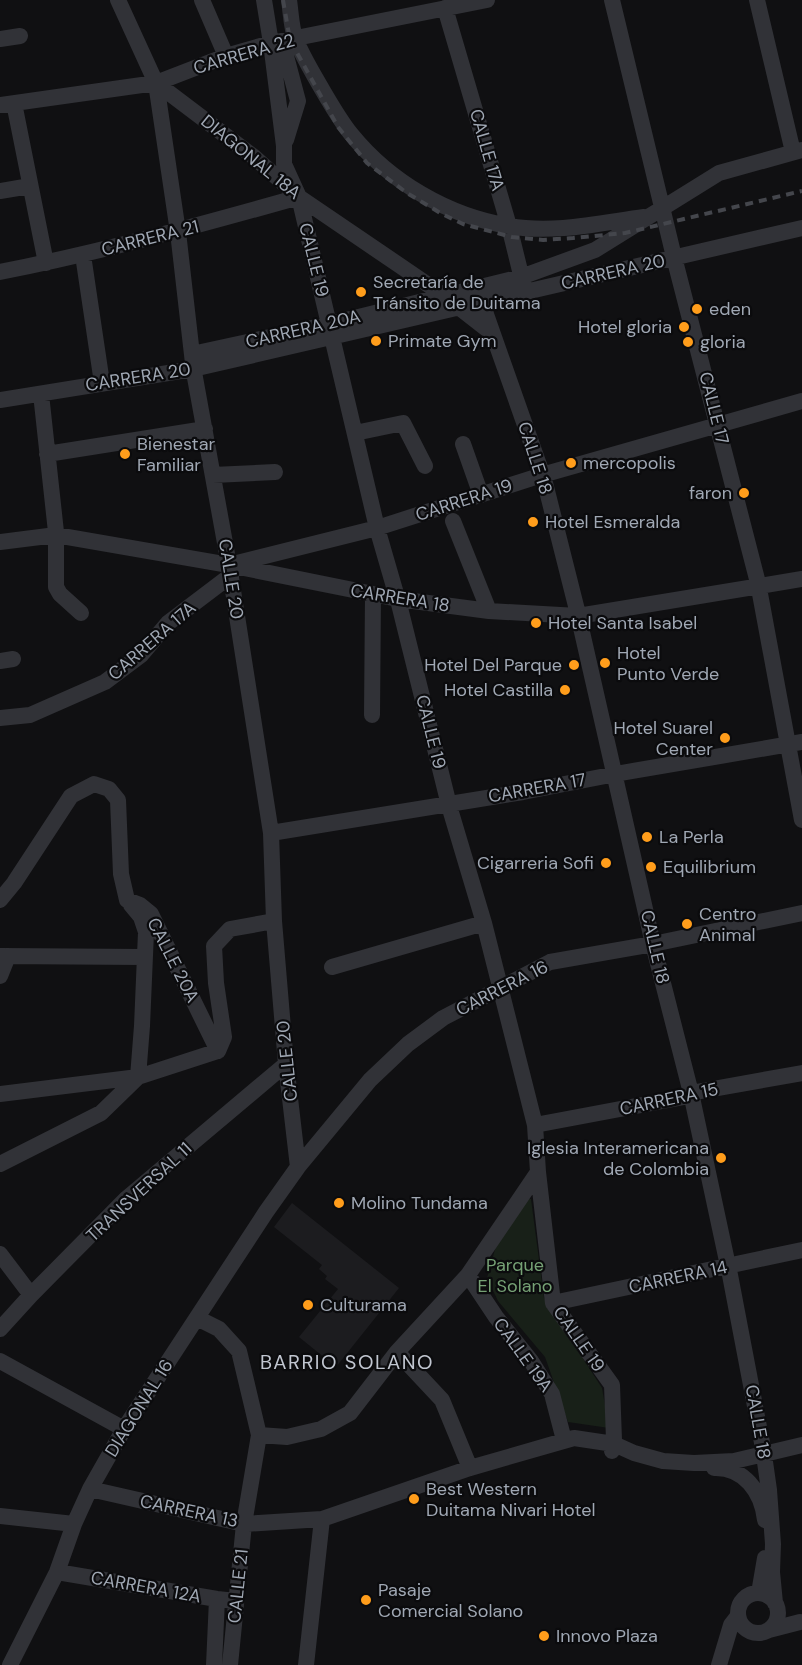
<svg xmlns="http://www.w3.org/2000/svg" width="802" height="1665" font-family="'DM Sans',sans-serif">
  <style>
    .built { fill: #1c1c1f }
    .green { fill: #182018 }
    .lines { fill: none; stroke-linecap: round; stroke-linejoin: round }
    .minor { stroke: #313237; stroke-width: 16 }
    .rail { stroke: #44464c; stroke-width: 4; stroke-dasharray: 8 6; stroke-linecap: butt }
    .poi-dot { fill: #ff9d1b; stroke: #0b0b0d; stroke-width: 2 }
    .labels { text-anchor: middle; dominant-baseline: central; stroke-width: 4.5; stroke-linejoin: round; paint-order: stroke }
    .street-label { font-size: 18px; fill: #a0a8b4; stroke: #0b0b0d }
    .poi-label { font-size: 18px; fill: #a0a8b4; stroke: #0b0b0d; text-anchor: start }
    .park-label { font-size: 18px; fill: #76a175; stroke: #0b0b0d }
    .neighbourhood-label { font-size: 20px; letter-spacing: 1.5px; fill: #c1c6d0; stroke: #0b0b0d }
  </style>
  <rect width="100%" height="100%" fill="#101012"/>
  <path class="built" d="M292,1203L399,1288L336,1367L299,1337L338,1289L325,1279L327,1276L319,1269L322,1265L274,1227Z"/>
  <path class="green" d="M521,1199H531L544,1298L602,1388L609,1428L568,1422L545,1357L498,1301L487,1278L498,1239Z"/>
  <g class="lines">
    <path class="minor" d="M118,0L156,83L178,232L194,372L229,565L271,833L274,921L286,1064L298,1167
      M202,0L226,56
      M264,0L271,43L284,146V164L299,197L377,528L399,604L450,809L484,923L535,1125L538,1172L553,1303L612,1385L614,1440L612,1451
      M289,0C291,13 291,28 296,40C302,55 311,70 319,84C329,101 339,119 351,134C390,182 448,216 509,226C554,234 600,223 644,217
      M612,0L675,261L758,583L802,820
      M757,0L793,152
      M445,8L509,226L524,287
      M0,39L20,36
      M282,41L298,101L286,140
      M156,83L254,157L299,197L443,295L493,334
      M14,103L46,263
      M0,105L156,83L226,56L271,43L487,0
      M0,191L30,186
      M83,255L102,383
      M0,272C101,252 200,225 299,197
      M482,303L544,479L577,610L653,944L691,1093L730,1275L763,1448L769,1490L773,1544L772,1572L775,1603
      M192,354L330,324L521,277L595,250L719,173L802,150
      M41,394L56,532V587L60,594L81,613
      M0,400L193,369L802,228
      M355,433L403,423L425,466
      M463,444L481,495
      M47,454L205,429
      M213,475L275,472
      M453,521L489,611
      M0,542L56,535L229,565L398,599L489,611L578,616L802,579
      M233,564L377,528L542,475L802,401
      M0,661L13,659
      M372,715L373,594
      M0,718L30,715L105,682L141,655L168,623L230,576
      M271,833L523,792L621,773L802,742
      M0,900L14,883L71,796L94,784L109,789L118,800L121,874L127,900L140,905L151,914L218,1051
      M0,956L143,957
      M332,967L484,923
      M0,976L8,956
      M0,1094L138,1077L218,1051L224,1037L216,983L214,946L230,929L274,921
      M535,1125L684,1097L696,1092L802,1073
      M0,1164L101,1113L138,1077L142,1026L146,932L141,917L131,905
      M0,1254L31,1295
      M468,1275L496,1317L531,1361L552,1394L564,1440
      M553,1303L802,1250
      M197,1318L219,1329L239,1351L259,1435L244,1524L230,1665
      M0,1329L31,1295L127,1198L286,1064
      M397,1352L442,1400L470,1468
      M0,1361L124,1429
      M259,1435L287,1437L321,1429L350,1413L397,1352L468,1275L538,1172
      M714,1468C744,1467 762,1492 765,1520
      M90,1489L244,1524L322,1519L470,1468L574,1438L614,1444L634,1453L663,1461L694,1463L734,1461L802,1445
      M0,1516L74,1524
      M57,1572L217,1599L236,1601
      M759,1593L765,1558
      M738 1613a20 20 0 1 1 40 0a20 20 0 1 1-40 0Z
      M769,1630L800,1622
      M10,1665L57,1572L74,1524L90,1489L124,1429L266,1212L298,1167L370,1080L408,1044L443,1018L550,962L653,944L802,913
      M214,1665L217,1599
      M306,1665L322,1519
      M719,1665L731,1625L738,1616"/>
    <path class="rail" d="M283,0L290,40L338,127L367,163L407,193L442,214L463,224L512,237L543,240L573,238L625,233L802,191"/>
  </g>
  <g class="poi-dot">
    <circle cx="361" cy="292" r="6"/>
    <circle cx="697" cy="309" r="6"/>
    <circle cx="684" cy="327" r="6"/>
    <circle cx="376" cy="341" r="6"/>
    <circle cx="688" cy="342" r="6"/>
    <circle cx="125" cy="454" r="6"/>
    <circle cx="571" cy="463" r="6"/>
    <circle cx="744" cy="493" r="6"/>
    <circle cx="533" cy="522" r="6"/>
    <circle cx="536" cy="623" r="6"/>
    <circle cx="605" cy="663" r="6"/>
    <circle cx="574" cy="665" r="6"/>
    <circle cx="565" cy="690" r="6"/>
    <circle cx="725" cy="738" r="6"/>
    <circle cx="647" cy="837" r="6"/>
    <circle cx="606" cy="863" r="6"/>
    <circle cx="651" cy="867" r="6"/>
    <circle cx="687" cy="924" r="6"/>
    <circle cx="721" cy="1158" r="6"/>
    <circle cx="339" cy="1203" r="6"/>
    <circle cx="308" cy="1305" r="6"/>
    <circle cx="414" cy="1499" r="6"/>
    <circle cx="366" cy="1600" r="6"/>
    <circle cx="544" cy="1636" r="6"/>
  </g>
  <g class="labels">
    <g class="street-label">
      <text transform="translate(244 54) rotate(-16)">CARRERA 22</text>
      <text transform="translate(487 150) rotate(74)">CALLE 17A</text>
      <text transform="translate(251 157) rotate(39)">DIAGONAL 18A</text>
      <text transform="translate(150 238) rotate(-14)">CARRERA 21</text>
      <text transform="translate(314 260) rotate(76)">CALLE 19</text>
      <text transform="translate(613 272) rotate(-13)">CARRERA 20</text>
      <text transform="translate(303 329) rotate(-13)">CARRERA 20A</text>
      <text transform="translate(138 377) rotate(-9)">CARRERA 20</text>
      <text transform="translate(714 408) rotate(76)">CALLE 17</text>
      <text transform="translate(535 458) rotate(72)">CALLE 18</text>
      <text transform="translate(464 500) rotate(-18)">CARRERA 19</text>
      <text transform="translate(231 579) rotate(81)">CALLE 20</text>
      <text transform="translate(400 598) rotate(9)">CARRERA 18</text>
      <text transform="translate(152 641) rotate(-41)">CARRERA 17A</text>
      <text transform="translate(431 732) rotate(76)">CALLE 19</text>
      <text transform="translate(537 788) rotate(-10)">CARRERA 17</text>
      <text transform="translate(655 947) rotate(77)">CALLE 18</text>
      <text transform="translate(173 960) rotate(63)">CALLE 20A</text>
      <text transform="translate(502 988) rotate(-27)">CARRERA 16</text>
      <text transform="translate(287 1061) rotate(-96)">CALLE 20</text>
      <text transform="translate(669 1099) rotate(-12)">CARRERA 15</text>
      <text transform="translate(139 1192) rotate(-43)">TRANSVERSAL 11</text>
      <text transform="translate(678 1277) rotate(-12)">CARRERA 14</text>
      <text transform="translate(579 1339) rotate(55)">CALLE 19</text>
      <text transform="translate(523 1355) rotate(54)">CALLE 19A</text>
      <text transform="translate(139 1408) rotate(-58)">DIAGONAL 16</text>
      <text transform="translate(758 1422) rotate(80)">CALLE 18</text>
      <text transform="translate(189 1511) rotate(12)">CARRERA 13</text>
      <text transform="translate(238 1586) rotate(-84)">CALLE 21</text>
      <text transform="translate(146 1587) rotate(10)">CARRERA 12A</text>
    </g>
    <g class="poi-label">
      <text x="373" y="282">Secretaría de<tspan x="373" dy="21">Tránsito de Duitama</tspan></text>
      <text x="709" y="309">eden</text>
      <text x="672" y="327" text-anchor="end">Hotel gloria</text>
      <text x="388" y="341">Primate Gym</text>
      <text x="700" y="342">gloria</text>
      <text x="137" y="444">Bienestar<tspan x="137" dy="21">Familiar</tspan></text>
      <text x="583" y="463">mercopolis</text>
      <text x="732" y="493" text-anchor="end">faron</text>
      <text x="545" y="522">Hotel Esmeralda</text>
      <text x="548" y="623">Hotel Santa Isabel</text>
      <text x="617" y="653">Hotel<tspan x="617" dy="21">Punto Verde</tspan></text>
      <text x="562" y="665" text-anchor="end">Hotel Del Parque</text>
      <text x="553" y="690" text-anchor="end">Hotel Castilla</text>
      <text x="713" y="728" text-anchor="end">Hotel Suarel<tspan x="713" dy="21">Center</tspan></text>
      <text x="659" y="837">La Perla</text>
      <text x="594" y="863" text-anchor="end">Cigarreria Sofi</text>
      <text x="663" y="867">Equilibrium</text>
      <text x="699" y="914">Centro<tspan x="699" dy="21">Animal</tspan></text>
      <text x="709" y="1148" text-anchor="end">Iglesia Interamericana<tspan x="709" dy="21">de Colombia</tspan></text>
      <text x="351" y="1203">Molino Tundama</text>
      <text x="320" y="1305">Culturama</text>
      <text x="426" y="1489">Best Western<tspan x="426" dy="21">Duitama Nivari Hotel</tspan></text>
      <text x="378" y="1590">Pasaje<tspan x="378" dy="21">Comercial Solano</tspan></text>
      <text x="556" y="1636">Innovo Plaza</text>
    </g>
    <g class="park-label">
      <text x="515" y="1265">Parque<tspan x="515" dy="21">El Solano</tspan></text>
    </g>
    <g class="neighbourhood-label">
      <text x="347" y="1362">BARRIO SOLANO</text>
    </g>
  </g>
</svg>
